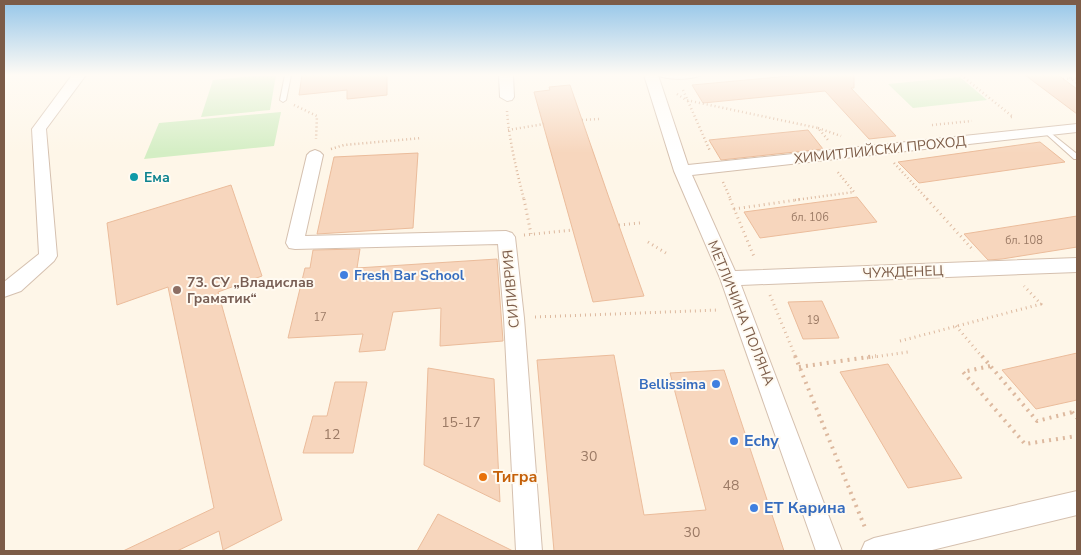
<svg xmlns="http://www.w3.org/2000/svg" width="1081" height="555" font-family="'Nunito Sans',sans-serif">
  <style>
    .green { fill: #d4eec4 }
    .building { fill: #f7d6bd; stroke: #ebbc9b }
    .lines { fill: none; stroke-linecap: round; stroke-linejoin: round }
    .service-casing { stroke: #d5c0af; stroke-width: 2 }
    .minor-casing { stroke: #d5c0af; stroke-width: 2 }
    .path-far2 { stroke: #ddb99f; stroke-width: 2.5; stroke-dasharray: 1 3; stroke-linecap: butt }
    .path-far1 { stroke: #ddb99f; stroke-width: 3; stroke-dasharray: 1 4; stroke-linecap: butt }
    .path { stroke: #ddb99f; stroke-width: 4; stroke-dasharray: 2 5; stroke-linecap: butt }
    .service { fill: #fff; fill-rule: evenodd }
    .minor { fill: #fff; fill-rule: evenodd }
    .culture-dot { fill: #0f9aa8; stroke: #fffaf1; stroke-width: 2 }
    .shop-dot { fill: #3f7fe0; stroke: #fffaf1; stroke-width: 2 }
    .education-dot { fill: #8d6e63; stroke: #fffaf1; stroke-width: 2 }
    .food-dot { fill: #e8710a; stroke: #fffaf1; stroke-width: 2 }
    .labels { text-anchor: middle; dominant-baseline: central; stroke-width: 4; stroke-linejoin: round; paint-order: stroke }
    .number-label { font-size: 11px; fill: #9b7a65 }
    .street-label { font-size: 14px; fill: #7c5c48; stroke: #fffaf1 }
    .culture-label { font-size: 14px; font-weight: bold; fill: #0d838f; stroke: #fffaf1; text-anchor: start }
    .shop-label { font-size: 14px; font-weight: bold; fill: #366cbe; stroke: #fffaf1; text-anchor: start }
    .education-label { font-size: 14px; font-weight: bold; fill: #785e54; stroke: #fffaf1; text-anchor: start }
    .near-number-label { font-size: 14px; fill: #9b7a65 }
    .near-shop-label { font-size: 16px; font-weight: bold; fill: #366cbe; stroke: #fffaf1; text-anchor: start }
    .near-food-label { font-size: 16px; font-weight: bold; fill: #c56008; stroke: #fffaf1; text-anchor: start }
  </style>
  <rect width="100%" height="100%" fill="#fef6e8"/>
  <path class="green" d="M265,75H276L270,110L201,117L213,80Z
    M960,77L987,100L913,108L888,84Z
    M281,112L274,146L144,159L159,123Z"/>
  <path class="building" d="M302,75H387V95L347,99V90L299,95Z
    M800,75H854V88H851L896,136L869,139L825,91L703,103L692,85Z
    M1025,75H1058L1077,89V114Z
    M570,85L608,195L644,296L593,302L534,92L550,90L549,87Z
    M808,130L823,149L721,160L709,140Z
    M1040,142L1065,162L919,183L898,162Z
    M418,153L413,228L317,234L334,157Z
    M231,185L262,276L218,292L282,520L223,550L219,531L177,551H123L214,508L168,287L117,305L107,223Z
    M857,197L877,222L760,238L744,212Z
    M1077,216V247L1002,259L988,260L964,234Z
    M360,249L357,268L497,259L503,341L440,346L441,308L393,312L385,350L359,352L363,334L288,338L305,268H310L313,250Z
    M822,301L839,338L803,339L788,302Z
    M1077,353V400L1036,409L1002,370Z
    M614,355L644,515L706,510L670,373L724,370L784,551H554L537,360Z
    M888,364L922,417L962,478L908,488L840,372Z
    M428,368L494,379L500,502L424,465Z
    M335,382H367L353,453H303L313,416H327Z
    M438,514L513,551H417Z"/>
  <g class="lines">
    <g class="service-casing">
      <path id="service" d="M285,75H291L286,100L283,102L280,100Z
        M657,75H701C692,80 666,80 657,75Z
        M1047,130L1077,154V159H1074L1045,133L1044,132Z"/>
    </g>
    <g class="minor-casing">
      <path id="minor" d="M72,75H86L46,129L57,256L54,261L21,291L4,297V282L39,254L32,129Z
        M499,75H513L514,97L512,100L507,101L500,97Z
        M644,75H658L688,165L1077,124V132L692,175L735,271L1077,258V272L741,285L842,551H816L720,278L674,171Z
        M315,150L320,152L323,155L305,236L506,231L512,233L515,237L524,318L542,551H516L504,318L498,244L295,249L289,248L286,243L307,155L310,152Z
        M1077,491V515L928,551H861L865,542L874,538Z"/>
    </g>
    <path class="path-far2" d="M961,75L1013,117H1010
      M1066,75L1077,83
      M1063,79L1077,78
      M683,90L710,151
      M677,94L686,100L818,128L828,140
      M294,105L317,116L316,139
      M507,111C509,140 517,172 524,200
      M582,120L600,119
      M932,125L972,121
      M818,128L841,136
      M508,130L544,124
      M331,149L344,145L422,138
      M894,163L928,200
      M723,182L731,200
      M795,200L854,192L836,170"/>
    <path class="path-far1" d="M524,199L531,234
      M730,199L755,259
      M927,199L974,251
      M734,209L803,199
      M619,225L640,223
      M524,235L573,230
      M648,242L669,255
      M770,295L796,358
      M535,317L719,310
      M956,326L983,358
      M900,341L1041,304L1024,286
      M867,358L908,352"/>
    <path class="path" d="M795,356L866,530
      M982,356L1037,421L1077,411
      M990,366L963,372L1025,444L1077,436
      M799,367L876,356
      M1072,412L1077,418"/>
    <use href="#service" class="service"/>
    <use href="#minor" class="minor"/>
  </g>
  <linearGradient id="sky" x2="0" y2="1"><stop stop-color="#95c6e9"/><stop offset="0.49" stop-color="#fffbf5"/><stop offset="1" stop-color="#fffbf5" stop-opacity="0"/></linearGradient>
  <rect width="1081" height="153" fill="url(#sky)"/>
  <circle class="culture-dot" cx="134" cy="177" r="5"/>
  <g class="shop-dot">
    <circle cx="344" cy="275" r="5"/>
    <circle cx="716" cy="384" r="5"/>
    <circle cx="734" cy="441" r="5"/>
    <circle cx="754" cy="508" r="5"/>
  </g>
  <circle class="education-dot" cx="177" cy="290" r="5"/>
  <circle class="food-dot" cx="483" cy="477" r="5"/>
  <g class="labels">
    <g class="number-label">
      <text x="810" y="217">бл. 106</text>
      <text x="1024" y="240">бл. 108</text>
      <text x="320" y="317">17</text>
      <text x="813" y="320">19</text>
    </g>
    <g class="street-label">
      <text transform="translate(880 150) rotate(-6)">ХИМИТЛИЙСКИ ПРОХОД</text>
      <text transform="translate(903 272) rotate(-2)">ЧУЖДЕНЕЦ</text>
      <text transform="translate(511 289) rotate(-95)">СИЛИВРИЯ</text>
      <text transform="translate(741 313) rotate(68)">МЕТЛИЧИНА ПОЛЯНА</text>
    </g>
    <g class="culture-label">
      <text x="144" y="177">Ема</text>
    </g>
    <g class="shop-label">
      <text x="354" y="275">Fresh Bar School</text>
      <text x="706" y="384" text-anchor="end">Bellissima</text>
    </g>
    <g class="education-label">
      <text x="187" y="282">73. СУ „Владислав<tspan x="187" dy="16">Граматик“</tspan></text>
    </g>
    <g class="near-number-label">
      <text x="461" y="422">15-17</text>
      <text x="332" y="434">12</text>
      <text x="589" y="456">30</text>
      <text x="731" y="485">48</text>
      <text x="692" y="532">30</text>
    </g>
    <g class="near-shop-label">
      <text x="744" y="441">Echy</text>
      <text x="764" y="508">ЕТ Карина</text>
    </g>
    <g class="near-food-label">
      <text x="493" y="477">Тигра</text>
    </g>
  </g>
  <rect width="1081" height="555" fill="none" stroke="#7c5c48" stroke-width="10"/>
</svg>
